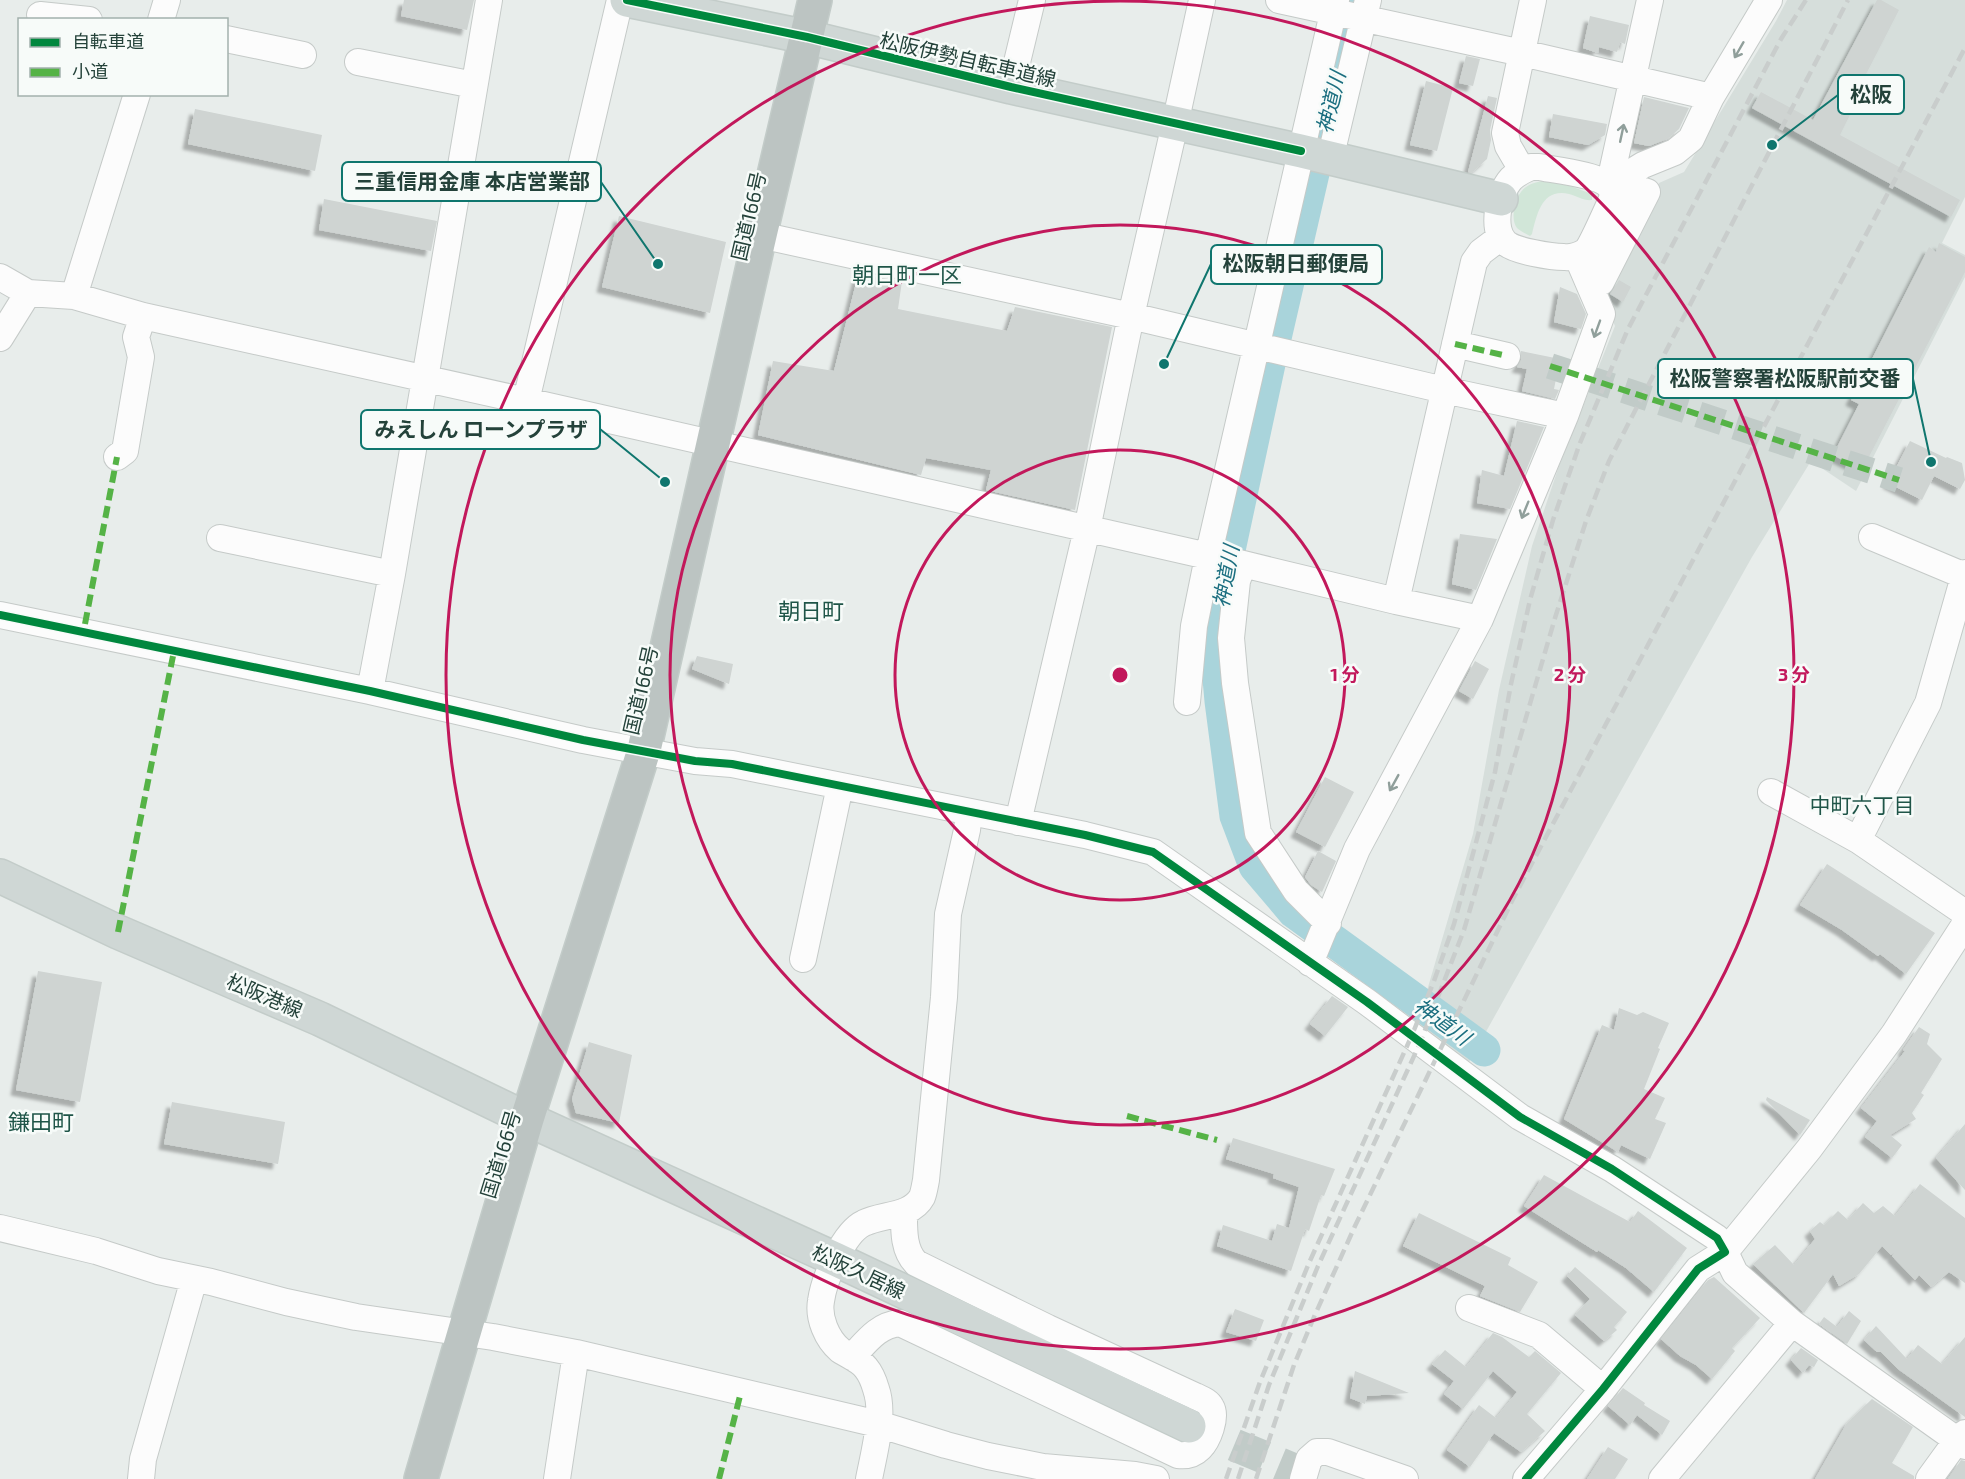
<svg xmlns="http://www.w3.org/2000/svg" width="1965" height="1479" font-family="'Exo 2','Noto Sans JP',sans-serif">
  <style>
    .built { fill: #d6dedb }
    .green { fill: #d1e6d8 }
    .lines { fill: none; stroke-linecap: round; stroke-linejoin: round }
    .river { stroke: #a9d4db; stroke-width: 33 }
    .building { fill: #cfd4d2; filter: url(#shadow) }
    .minor-tunnel { stroke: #c1cbc8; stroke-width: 26; stroke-dasharray: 26 13; stroke-linecap: butt }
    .major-tunnel { stroke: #c1cbc8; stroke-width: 33; stroke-dasharray: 33 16; stroke-linecap: butt }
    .minor-casing { stroke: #c5cac8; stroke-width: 28 }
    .major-casing { stroke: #c3ccc9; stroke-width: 36 }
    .highway-casing { stroke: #c3ccc9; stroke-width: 36 }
    .minor { stroke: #fcfcfc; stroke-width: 26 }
    .major { stroke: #cfd7d5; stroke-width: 33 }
    .highway { stroke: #bcc4c2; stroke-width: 33 }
    .rail { stroke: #c9cdcc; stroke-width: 4.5; stroke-dasharray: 12 6; stroke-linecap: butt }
    .quiet { stroke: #55b346; stroke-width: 6; stroke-dasharray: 12 6; stroke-linecap: butt }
    .cycleway-casing { stroke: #f7fbf9; stroke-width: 11 }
    .cycleway { stroke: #00873e; stroke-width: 8 }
    .oneway { stroke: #909f9b }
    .ring { fill: none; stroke: #c2185b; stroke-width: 3 }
    .labels { text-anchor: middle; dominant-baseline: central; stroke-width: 5; stroke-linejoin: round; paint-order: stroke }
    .street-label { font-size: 20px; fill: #24423a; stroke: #f7fbf9 }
    .water-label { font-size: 21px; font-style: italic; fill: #1c6f80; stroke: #f7fbf9 }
    .neighbourhood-label { font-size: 21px; fill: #1f5548; stroke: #f7fbf9 }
    .quarter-label { font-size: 22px; fill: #1f5548; stroke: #f7fbf9 }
    .centre { fill: #c2185b; stroke: #f7fbf9; stroke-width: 3 }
    .ring-label { font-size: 18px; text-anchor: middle; font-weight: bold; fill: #c2185b; stroke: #f7fbf9; stroke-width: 5; stroke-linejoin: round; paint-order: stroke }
    .leader { fill: none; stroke: #0f766e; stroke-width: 2 }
    .callout-dot { fill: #0f766e; stroke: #f7fbf9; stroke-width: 2 }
    .callout { fill: #f7fbf9; stroke: #0f766e; stroke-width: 2 }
    .callout-label { font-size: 21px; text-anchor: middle; font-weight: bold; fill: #24423a }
  </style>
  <defs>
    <filter id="shadow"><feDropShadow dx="-5.5" dy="5.5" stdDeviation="1.5" flood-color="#0004"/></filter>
  </defs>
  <rect width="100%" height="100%" fill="#e8edeb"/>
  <path class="built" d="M1787,0H1965V197L1942,243L1965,255V277L1856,491L1811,461L1752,557L1469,1062L1416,1028L1473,834L1499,690L1532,546L1559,466L1615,326L1610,314L1606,288L1659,183L1684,172L1776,21Z"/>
  <path class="green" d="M1545,180L1559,182L1592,194V200C1584,201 1577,196 1569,194C1542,188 1537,214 1532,234L1530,236C1526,234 1520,231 1517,228C1509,218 1516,193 1526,187C1531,183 1539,182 1545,180Z"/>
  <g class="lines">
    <path class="river" d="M1353,0L1269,364L1229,550L1215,634L1221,701L1236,816L1255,866L1294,912L1484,1050"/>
  </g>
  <path class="building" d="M404,0H474L467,30L401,16Z
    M1877,0H1881L1899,10L1864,78L1867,80L1840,135L1960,200L1951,217L1752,108L1761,92L1813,120Z
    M1590,16L1629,25L1625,44L1620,42L1617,52L1599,47L1598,53L1583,48Z
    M1466,56L1480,59L1473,86L1459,83Z
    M1426,81L1453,88L1437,151L1410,145Z
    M1488,96L1497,98L1490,130L1491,140L1487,159L1471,173L1468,172Z
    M1644,97L1689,108L1679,129L1667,139L1649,146L1634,143Z
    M195,109L322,135L315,171L188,144Z
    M1553,114L1607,124L1605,135L1588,145L1549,137Z
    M324,199L437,221L431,251L319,230Z
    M619,216L726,242L710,313L602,287Z
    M1939,243L1965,257V272L1862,470L1833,455L1859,404L1851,400L1929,247L1936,252Z
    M858,275L902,281L898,309L1007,331L1015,307L1112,327L1075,510L986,490L991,470L926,458L921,475L758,435L773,361L834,371Z
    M1619,280L1631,287L1623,302L1610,294Z
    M1560,287L1577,294L1586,314L1581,329L1554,322Z
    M1521,351L1560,359L1554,389L1559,390L1555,399L1522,391L1527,369L1517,367L1521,360Z
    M1517,421L1544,427L1510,509L1477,503L1482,470L1504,476Z
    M1910,441L1946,458L1947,457L1962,463L1965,480L1960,489L1934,476L1922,500L1888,483Z
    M1460,534L1497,539L1476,590L1452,584Z
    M697,656L733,664L729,684L692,669Z
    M1475,661L1489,669L1473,699L1459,691Z
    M1325,777L1354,792L1325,847L1296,832Z
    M1318,851L1336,861L1322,892L1311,885L1305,877Z
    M1827,864L1935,933L1906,974L1880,954L1878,956L1842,930L1800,905Z
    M38,971L102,982L80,1102L16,1090Z
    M1332,996L1348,1007L1325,1036L1310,1024Z
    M1619,1008L1637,1015L1643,1012L1669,1023L1658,1048L1660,1049L1644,1089L1665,1098L1655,1119L1666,1123L1650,1159L1621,1145L1618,1152L1564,1119L1602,1025L1614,1030Z
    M1919,1027L1930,1034L1927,1044L1942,1059L1921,1093L1924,1095L1912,1113L1916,1119L1890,1135L1902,1145L1892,1158L1865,1137L1877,1121L1861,1108L1905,1051L1903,1050Z
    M589,1042L632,1055L619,1123L576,1113L572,1099Z
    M1767,1097L1810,1120L1800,1135L1766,1100Z
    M172,1102L285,1122L278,1164L164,1144Z
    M1965,1124V1190L1936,1158Z
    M1233,1138L1335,1169L1324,1196L1321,1195L1309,1231L1305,1229L1291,1271L1217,1246L1223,1225L1272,1241L1277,1224L1289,1228L1299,1187L1273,1178L1274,1174L1226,1159Z
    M1544,1175L1630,1222L1638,1211L1687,1248L1654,1292L1626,1268L1598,1250L1597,1252L1524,1206Z
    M1920,1184L1965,1218V1283L1949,1272L1931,1287L1919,1275L1915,1280L1892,1256L1894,1253L1891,1255L1882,1246L1859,1274L1839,1286L1833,1274L1804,1313L1753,1264L1775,1245L1794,1265L1815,1239L1810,1231L1820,1222L1824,1225L1838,1211L1848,1220L1863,1203L1874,1213L1883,1206L1895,1216Z
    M1419,1213L1511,1258L1508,1265L1538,1282L1520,1312L1480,1296L1485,1286L1403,1246Z
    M1575,1267L1627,1312L1614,1327L1617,1330L1604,1341L1575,1315L1590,1299L1567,1276Z
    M1714,1277L1760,1318L1732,1348L1735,1351L1712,1379L1696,1365L1680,1356L1661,1339L1708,1280Z
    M1235,1309L1264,1320L1256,1341L1226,1332Z
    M1849,1311L1861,1321L1847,1344L1819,1324L1824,1317L1837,1327Z
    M1876,1326L1907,1359L1918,1345L1942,1364L1965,1337V1417L1898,1369L1881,1352H1877L1864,1340Z
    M1493,1333L1502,1337L1529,1357L1535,1351L1561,1373L1527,1414L1545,1431L1521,1452L1494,1433L1470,1467L1447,1450L1479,1405L1496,1418L1517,1392L1493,1371L1463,1409L1444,1394L1454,1381L1432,1364L1445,1350L1466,1367Z
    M1801,1348L1818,1360L1814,1367L1809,1365L1803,1373L1791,1360Z
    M1355,1371L1409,1393L1367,1396L1365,1404L1350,1398Z
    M1623,1388L1645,1403L1644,1405L1670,1421L1662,1435L1637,1415L1630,1425L1608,1406Z
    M1872,1399L1913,1427L1892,1463L1914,1476V1479H1815L1847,1423Z
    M1608,1447L1628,1459L1615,1479H1587Z
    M1961,1460L1965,1461V1479H1948Z"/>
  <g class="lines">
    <path class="minor-tunnel" d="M1550,366L1899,480"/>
    <path class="major-tunnel" d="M1189,1426L1316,1479"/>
    <g class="minor-casing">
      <path id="minor" d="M1279,0L1522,53L1711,97
        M40,15L89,20
        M161,20L167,0
        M226,39L303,55
        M358,62L474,85
        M1011,87L1032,0
        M1330,159L1368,0
        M1531,167H1539C1554,170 1601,175 1610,187C1612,190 1612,193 1613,197C1608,207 1592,245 1586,251C1581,255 1571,258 1564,257C1552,257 1514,251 1506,243C1490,230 1499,192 1511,179C1517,173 1524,170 1531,167Z
        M1522,170L1508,146L1505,133L1533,0
        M1609,186L1643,165L1675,152L1691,139L1711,97L1769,0
        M1609,186L1650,0
        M1637,189L1647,192L1601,282L1596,270Z
        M760,235L1131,316L1444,390L1565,416
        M0,277L28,293L74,296L143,316L526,401L1243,564L1396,601L1474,262L1481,252L1501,237
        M74,296L137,94
        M0,338L28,293
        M1455,344L1507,356
        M526,401L620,0
        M117,457L125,451L141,357L136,337L143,316
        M1872,537L1965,576
        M220,538L392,574
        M1243,564L1237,581L1231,638L1235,683L1258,833L1296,891L1328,923
        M1396,601L1480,619
        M0,615L370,691L583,740L695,761L732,764L1085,835L1153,852L1367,1002L1520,1117L1612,1169L1717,1238L1725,1252L1698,1269L1603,1389L1526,1479
        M370,691L392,574L489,0
        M1187,702L1194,626L1208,557L1336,0
        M1771,792L1858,840L1965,913
        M1018,822L1087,529L1131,316L1175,124L1202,0
        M1858,840L1928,703L1965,573
        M803,959L840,786
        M1310,963L1357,849L1480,619L1565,416L1602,314L1577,256
        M0,1228L96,1251L158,1271L211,1282L286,1302L356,1317L493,1337L576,1353L878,1424L946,1445L988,1456L1043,1467L1135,1475L1156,1479
        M1469,1308L1539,1335L1603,1389
        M1792,1323L1965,1446
        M852,1357C867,1341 878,1325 900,1323L1178,1455C1186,1456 1194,1454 1200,1448C1208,1440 1217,1417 1211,1407C1208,1401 1201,1399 1195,1396L1048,1328L916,1263C903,1250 904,1229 904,1212
        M141,1479L143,1459L194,1279
        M557,1479L576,1353
        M869,1479C874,1453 885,1414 876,1389C874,1382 871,1374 866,1368C860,1360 849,1356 840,1350C827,1339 818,1318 821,1301C824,1279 844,1232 864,1223C882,1214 911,1217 922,1197C924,1192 925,1185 926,1180L944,997L948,914L967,830L969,812
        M1303,1479L1309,1459L1317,1452H1328L1405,1479
        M1662,1479L1792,1323L1735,1273L1725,1252L1809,1149L1894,1034L1965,924
        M1929,1479L1958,1439L1965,1433"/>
    </g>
    <g class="major-casing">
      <path id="major" d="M627,0L807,37L1011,87L1301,151L1501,199
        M0,876L118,932L320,1019L527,1119L835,1259L1189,1426"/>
    </g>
    <g class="highway-casing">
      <path id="highway" d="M421,1479L527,1119L644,750L760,235L815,0"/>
    </g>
    <use href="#minor" class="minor"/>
    <use href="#major" class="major"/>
    <use href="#highway" class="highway"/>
    <path class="rail" d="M1226,1479L1260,1382L1309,1263L1412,1035L1434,981L1454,924L1495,772L1511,684L1530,600L1553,520L1580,443L1628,329L1781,39L1806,0
      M1238,1479L1269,1385L1318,1266L1420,1043L1464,930L1555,618L1586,521L1609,461L1848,0
      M1256,1479L1294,1365L1314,1317L1355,1226L1513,899L1965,48"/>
    <path class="quiet" d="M1455,344L1507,356
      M1550,366L1899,480
      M85,624L117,457
      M118,932L174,651
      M1127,1116L1217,1140
      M719,1479L741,1392"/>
    <g class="cycleway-casing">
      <path id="cycleway" d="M627,0L807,37L1011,87L1301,151
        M0,615L370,691L583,740L695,761L732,764L1085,835L1153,852L1367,1002L1520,1117L1612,1169L1717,1238L1725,1252L1698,1269L1603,1389L1526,1479"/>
    </g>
    <use href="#cycleway" class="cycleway"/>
  </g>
  <defs><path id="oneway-shaft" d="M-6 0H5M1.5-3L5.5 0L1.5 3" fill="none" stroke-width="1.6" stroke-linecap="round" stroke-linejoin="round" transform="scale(1.5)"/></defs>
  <g class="oneway">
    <use href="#oneway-shaft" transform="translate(1739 50) rotate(120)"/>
    <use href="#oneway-shaft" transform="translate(1622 133) rotate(-78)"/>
    <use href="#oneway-shaft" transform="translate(1597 329) rotate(110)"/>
    <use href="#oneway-shaft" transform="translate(1525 510) rotate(112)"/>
    <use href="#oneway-shaft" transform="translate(1394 783) rotate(119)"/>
  </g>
  <g class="ring">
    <circle cx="1120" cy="675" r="225"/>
    <circle cx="1120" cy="675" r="450"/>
    <circle cx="1120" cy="675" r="674"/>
  </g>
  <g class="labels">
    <g class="street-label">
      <text transform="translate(968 59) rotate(13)">松阪伊勢自転車道線</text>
      <text transform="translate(748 216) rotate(-77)">国道166号</text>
      <text transform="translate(640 690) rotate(-77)">国道166号</text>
      <text transform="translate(265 995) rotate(23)">松阪港線</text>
      <text transform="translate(500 1154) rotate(-73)">国道166号</text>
      <text transform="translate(859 1271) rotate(25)">松阪久居線</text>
    </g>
    <g class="water-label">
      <text transform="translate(1330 102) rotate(-77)">神道川</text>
      <text transform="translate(1225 576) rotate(-80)">神道川</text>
      <text transform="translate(1443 1021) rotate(36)">神道川</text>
    </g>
    <g class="neighbourhood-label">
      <text x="1862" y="804">中町六丁目</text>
    </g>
    <g class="quarter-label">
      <text x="907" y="274">朝日町一区</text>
      <text x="811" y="610">朝日町</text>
      <text x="41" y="1121">鎌田町</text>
    </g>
  </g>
  <circle cx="1120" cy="675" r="9" class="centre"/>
  <g class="ring-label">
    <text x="1345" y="681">1 分</text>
    <text x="1570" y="681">2 分</text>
    <text x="1794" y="681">3 分</text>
  </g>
  <path class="leader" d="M1772 145L1838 95M658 264L601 182M1164 364L1211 264M1931 462L1913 379M665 482L600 429"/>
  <g class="callout-dot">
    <circle cx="1772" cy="145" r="6"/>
    <circle cx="658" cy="264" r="6"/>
    <circle cx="1164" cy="364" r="6"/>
    <circle cx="1931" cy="462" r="6"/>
    <circle cx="665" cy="482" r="6"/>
  </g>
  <g class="callout">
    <rect x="1838" y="75" width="66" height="39" rx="6"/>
    <rect x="342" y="162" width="259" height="39" rx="6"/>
    <rect x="1211" y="245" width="171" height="39" rx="6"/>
    <rect x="1658" y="359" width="255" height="39" rx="6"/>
    <rect x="361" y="410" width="239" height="39" rx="6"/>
  </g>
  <g class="callout-label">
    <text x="1871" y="102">松阪</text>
    <text x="472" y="189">三重信用金庫 本店営業部</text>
    <text x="1296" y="271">松阪朝日郵便局</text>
    <text x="1785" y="386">松阪警察署松阪駅前交番</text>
    <text x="481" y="437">みえしん ローンプラザ</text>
  </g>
  <rect x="18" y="18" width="210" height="78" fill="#f7fbf9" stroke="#a3b1ad" stroke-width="1.5"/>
  <rect x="30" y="38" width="30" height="9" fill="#00873e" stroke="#a3b1ad" stroke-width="1.5"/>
  <text x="72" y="48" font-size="18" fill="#24423a">自転車道</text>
  <rect x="30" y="68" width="30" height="9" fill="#55b346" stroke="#a3b1ad" stroke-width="1.5"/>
  <text x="72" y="78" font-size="18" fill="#24423a">小道</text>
</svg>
